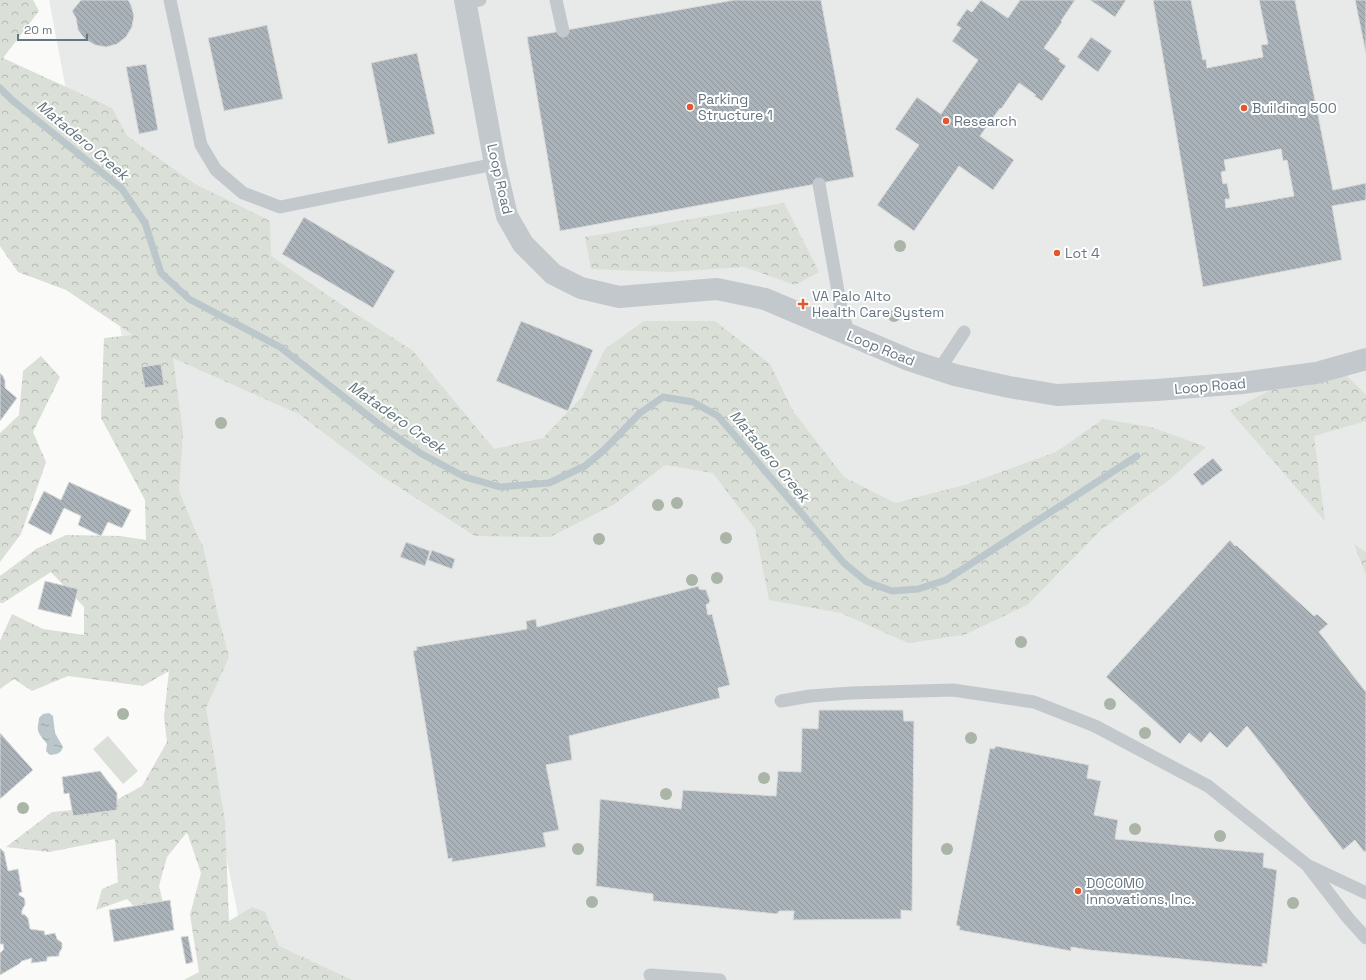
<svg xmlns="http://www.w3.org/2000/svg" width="1366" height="980" font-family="'Space Grotesk',sans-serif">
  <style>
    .built { fill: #e8e9e9 }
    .grass { fill: #dadfd7 }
    .forest { fill: url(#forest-crowns) }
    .water { fill: url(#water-ripples) }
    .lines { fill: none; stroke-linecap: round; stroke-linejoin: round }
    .stream { stroke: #bbc7cb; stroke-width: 7 }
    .building { fill: url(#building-back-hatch); stroke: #dcdcda; fill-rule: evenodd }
    .service { stroke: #c3c8cc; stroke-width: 13 }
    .minor { stroke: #c3c8cc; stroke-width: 22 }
    .tree { fill: #aab4a7 }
    .poi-dot { fill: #e4572e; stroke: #fff; stroke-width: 1.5 }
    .labels { text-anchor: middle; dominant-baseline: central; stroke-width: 4; stroke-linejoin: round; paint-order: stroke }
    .poi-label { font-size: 14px; fill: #657683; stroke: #fff; text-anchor: start }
    .street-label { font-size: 14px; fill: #657683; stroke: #fff }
    .water-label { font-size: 15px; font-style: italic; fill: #60757c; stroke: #fff }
  </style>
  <defs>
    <pattern id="forest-crowns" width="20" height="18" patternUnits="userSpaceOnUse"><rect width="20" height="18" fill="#dadfd7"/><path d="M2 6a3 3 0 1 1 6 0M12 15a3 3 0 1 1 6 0" fill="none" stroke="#b4b9b4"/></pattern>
    <pattern id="water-ripples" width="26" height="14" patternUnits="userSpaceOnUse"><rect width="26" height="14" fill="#bbc7cb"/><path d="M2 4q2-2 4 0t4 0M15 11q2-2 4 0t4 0" fill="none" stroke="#9ca6aa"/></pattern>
    <pattern id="building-back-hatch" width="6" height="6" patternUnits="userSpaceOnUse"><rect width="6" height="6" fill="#aab3b9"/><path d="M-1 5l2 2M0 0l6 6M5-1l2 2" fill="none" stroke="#8e969c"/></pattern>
  </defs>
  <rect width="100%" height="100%" fill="#fafaf8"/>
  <path class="built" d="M49,0H1366V980H251L86,157L75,137Z"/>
  <path class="grass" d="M108,736L138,771L123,784L93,749Z"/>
  <path class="forest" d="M0,0H33L39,11L3,58L112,108L127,136L195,184L270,221L271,256L339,303L413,351L494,449L543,438L582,397L605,349L644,321H715L770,364L793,411L844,477L895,503L968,484L1056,452L1103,419L1151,427L1206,447L1169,480L1102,529L1027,605L964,635L908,643L841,613L769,600L755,529L713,473L665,465L615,504L550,537L475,536L377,473L299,414L173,358L183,433L179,491L197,535L203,546L218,615L229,657L206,708L225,821L229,921L252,907L265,912L279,946L352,980H184L199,972L190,915L201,873L187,832L167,857L159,886L165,911L142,915L127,899L96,910L102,889L118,882L115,839L49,852L6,847L52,812L104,807L142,786L167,742L164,717L169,671L143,686L68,676L32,691L14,679L0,689V641L12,614L43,629L84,635V607L51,572L3,603H0V576L36,549L66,535L120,536L146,540L145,500L101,418L104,338L133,335L66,290L18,272L0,246Z
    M784,203L819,272L795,285L744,267L669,272L591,269L585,237Z
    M41,356L60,377L33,432L46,462L21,534L0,562V433L19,415L23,371Z
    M1330,359L1366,395V421L1314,436L1325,521L1230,411Z
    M1354,544L1366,552V575Z"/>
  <path class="water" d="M49,713L53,716L55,733L63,747C61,754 57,754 50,755L46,751L47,744C43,738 36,733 38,725C38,723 39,721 39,718L43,714Z"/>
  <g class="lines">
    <path class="stream" d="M0,88L12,100L122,189L145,223L161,273L189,299L280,347L384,428L420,453L465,477L500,487L549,483L585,466L604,450L640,413L663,397L693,402L718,416L844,563L867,582L892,591L918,589L946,580L1137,456"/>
  </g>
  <path class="building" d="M81,0H128L131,5L134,16L132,27L126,37L117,44L106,47L95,45L85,39L78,30L76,18L72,11Z
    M734,0H821L854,177L560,231L527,37Z
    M981,0L1008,18L1020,0H1075L1061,21L1062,22L1044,48L1060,59L1059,61L1066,66L1042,101L1034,96L1036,95L1019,83L1001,109L1000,108L980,136L1014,160L993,190L959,166L914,231L877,205L919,145L895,129L917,97L941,114L978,60L952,41L961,28L956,25L967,9L972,12Z
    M1090,0H1126L1115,17Z
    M1153,0H1191L1203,60L1206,59L1207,68L1263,57L1261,45L1268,44L1259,0H1295L1333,190L1366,183V200L1332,206L1342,260L1203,287ZM1281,149L1283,161L1287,160L1294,196L1226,208L1225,199H1230L1227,183L1223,184L1221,172L1226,171L1224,160Z
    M1355,0H1366V54Z
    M267,25L283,99L224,111L208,38Z
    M1091,37L1112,51L1098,72L1077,57Z
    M417,53L435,134L388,144L371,63Z
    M146,64L158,130L139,134L126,67Z
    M304,217L395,271L373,308L282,254Z
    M521,321L593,350L568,411L496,381Z
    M161,364L164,385L145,388L141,367Z
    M0,373L3,376L5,381V388L17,398L0,421Z
    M1213,458L1223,470L1202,486L1193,474Z
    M69,482L131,510L122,528L108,522L101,536L78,525L81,516L64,508L51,535L28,523L44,491L61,500Z
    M1230,540L1235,546L1236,545L1314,616L1317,614L1328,624L1319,632L1366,692V851L1364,852L1355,840L1343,850L1247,726L1227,748L1210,732L1201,743L1189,733L1180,744L1106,677Z
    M406,542L430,551L425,566L400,557Z
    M432,550L455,559L452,569L428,560Z
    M45,581L78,589L71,617L38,609Z
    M699,586V589L706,590L710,601L709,603L706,605L708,615L712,614L730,685L718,688L720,698L569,736L572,760L546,765L559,830L543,833L546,847L452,862V858L448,859L413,651L417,650L416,647L527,629L526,621L536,619L537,627Z
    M819,710H903L904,721H914L912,911L901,910V919L793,920L794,911H779L777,914L653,901V894L596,886L600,799L681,809L683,790L776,796L778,771L801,772L802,728L818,729Z
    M0,733L33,770L0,799Z
    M996,746L1089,765L1087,778L1101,781L1094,815L1118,820L1115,839L1264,853L1263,867L1277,870L1267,964L1262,963L1263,967L1089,950L1071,947V951L959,930L960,927L956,925L990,748L994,749Z
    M100,771L117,793V810L73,816L69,793L64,794L62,777Z
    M0,848L4,852L8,871L18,869L22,892L19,893V895L24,898L25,901V905L22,910V915L24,914L28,918L30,929L44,931L45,935L55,933L57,939L62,943V948L59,953V956L47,957V961L31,963L32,958L22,961L19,964L0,975V953L4,949L3,944H0Z
    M170,900L174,930L114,942L109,910Z
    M188,936L193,962L186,964L181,937Z"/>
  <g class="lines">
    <path class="service" d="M170,0L201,145L216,170L243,193L280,207L495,164
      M556,0L563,31
      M466,3L480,0
      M819,184L841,308L849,335
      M939,370L964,332
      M781,701L810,696L851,693L953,690L1034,702L1095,726L1208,786L1307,865L1348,918L1366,938
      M1309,866L1366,893
      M650,975L720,980"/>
    <path class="minor" d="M465,0L495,164L507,216L523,244L553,274L581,288L619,297L717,289L765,299L909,360L955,375L1009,387L1057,395L1157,390L1242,383L1316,373L1366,359"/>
  </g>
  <g class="tree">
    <circle cx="900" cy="246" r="6"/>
    <circle cx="894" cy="316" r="6"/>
    <circle cx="221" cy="423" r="6"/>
    <circle cx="677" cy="503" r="6"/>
    <circle cx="658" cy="505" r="6"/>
    <circle cx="726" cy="538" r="6"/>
    <circle cx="599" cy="539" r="6"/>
    <circle cx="717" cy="578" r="6"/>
    <circle cx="692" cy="580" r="6"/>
    <circle cx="1021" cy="642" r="6"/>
    <circle cx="1110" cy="704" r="6"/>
    <circle cx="123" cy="714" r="6"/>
    <circle cx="1145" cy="733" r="6"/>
    <circle cx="971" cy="738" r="6"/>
    <circle cx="764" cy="778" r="6"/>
    <circle cx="666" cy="794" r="6"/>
    <circle cx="23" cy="808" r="6"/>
    <circle cx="1135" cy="829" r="6"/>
    <circle cx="1220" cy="836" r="6"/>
    <circle cx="578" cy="849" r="6"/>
    <circle cx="947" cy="849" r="6"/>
    <circle cx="592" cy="902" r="6"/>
    <circle cx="1293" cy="903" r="6"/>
  </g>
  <g class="poi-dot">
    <circle cx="690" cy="107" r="4"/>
    <circle cx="1244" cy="108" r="4"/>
    <circle cx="946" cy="121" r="4"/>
    <circle cx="1057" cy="253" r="4"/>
    <path d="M801 298h4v4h4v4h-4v4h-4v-4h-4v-4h4z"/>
    <circle cx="1078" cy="891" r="4"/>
  </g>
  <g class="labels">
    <g class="poi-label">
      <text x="698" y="99">Parking<tspan x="698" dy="16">Structure 1</tspan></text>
      <text x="1252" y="108">Building 500</text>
      <text x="954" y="121">Research</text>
      <text x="1065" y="253">Lot 4</text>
      <text x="812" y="296">VA Palo Alto<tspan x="812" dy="16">Health Care System</tspan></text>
      <text x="1086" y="883">DOCOMO<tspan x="1086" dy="16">Innovations, Inc.</tspan></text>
    </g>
    <g class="street-label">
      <text transform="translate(500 179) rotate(77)">Loop Road</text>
      <text transform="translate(881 348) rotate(22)">Loop Road</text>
      <text transform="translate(1210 386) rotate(-5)">Loop Road</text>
    </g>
    <g class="water-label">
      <text transform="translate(83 140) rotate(40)">Matadero Creek</text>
      <text transform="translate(397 417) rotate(35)">Matadero Creek</text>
      <text transform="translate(770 456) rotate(50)">Matadero Creek</text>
    </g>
  </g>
  <path d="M18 34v6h69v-6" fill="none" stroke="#657683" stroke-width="2"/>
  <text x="24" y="34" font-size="12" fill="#657683" stroke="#ffffff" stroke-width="3" paint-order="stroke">20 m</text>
</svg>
